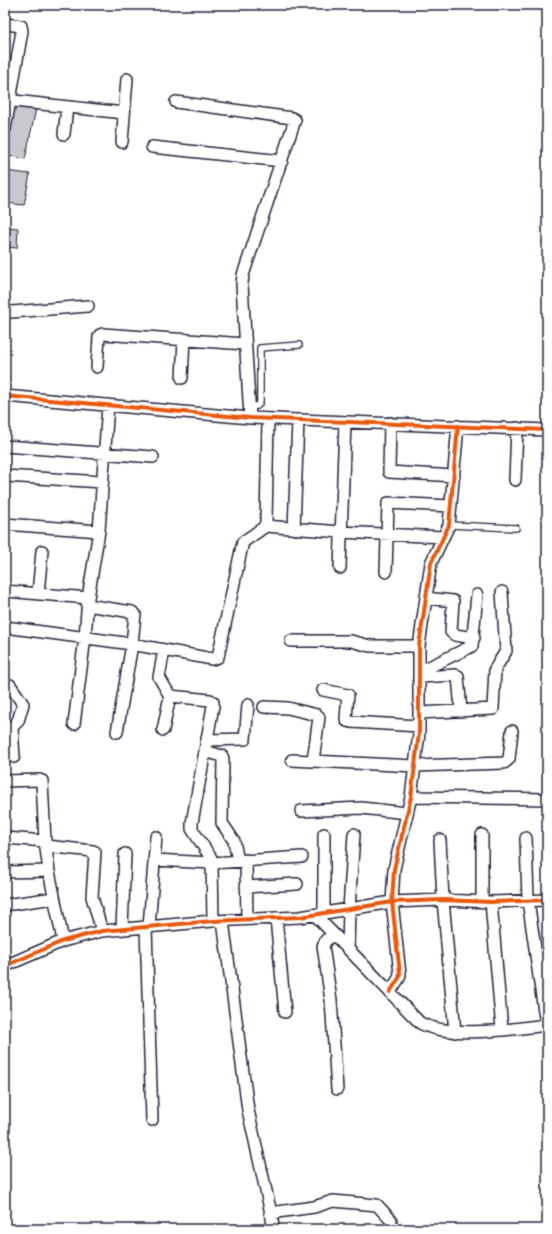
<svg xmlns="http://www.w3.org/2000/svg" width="552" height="1234" font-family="'Indie Flower',sans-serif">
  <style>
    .building { fill: #c8c8cf; stroke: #22223b }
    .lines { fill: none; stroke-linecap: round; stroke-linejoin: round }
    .service-casing { stroke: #22223b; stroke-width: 8 }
    .minor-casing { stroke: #22223b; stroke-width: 14 }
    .service { stroke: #fff; stroke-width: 5.5 }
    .minor { stroke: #fff; stroke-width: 11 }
    .cycleway-casing { stroke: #fff; stroke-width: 6 }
    .cycleway { stroke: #e8590c; stroke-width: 4 }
  </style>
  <rect width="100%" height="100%" fill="#fff"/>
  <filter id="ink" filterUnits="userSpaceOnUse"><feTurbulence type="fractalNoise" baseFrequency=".025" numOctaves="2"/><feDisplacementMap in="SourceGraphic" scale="8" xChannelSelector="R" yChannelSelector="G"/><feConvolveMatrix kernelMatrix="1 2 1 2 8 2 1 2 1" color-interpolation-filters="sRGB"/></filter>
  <g filter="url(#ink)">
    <path class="building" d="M13,104L36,109L25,159L5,155V142Z
      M5,171L30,174L24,205L5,203Z
      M5,227L18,228L17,248L5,247Z"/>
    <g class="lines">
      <g class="service-casing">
        <path id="service" d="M250,407L257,406L260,402V348L299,345
          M449,525L516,528"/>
      </g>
      <g class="minor-casing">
        <path id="minor" d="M5,24L21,26L22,31L5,129
          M5,100L124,113
          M176,102L292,118L295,120L243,275L242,284L250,418
          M64,134L67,107
          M122,142L127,79
          M152,147L282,161
          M5,311L12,312L88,306
          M97,367L99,337L100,335L103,334L245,344
          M182,378L184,339
          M5,396L250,418L547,430
          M390,423L389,472L454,476
          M5,446L153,457
          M5,476L102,482
          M515,480L517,428
          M5,524L99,531
          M265,526L341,532L443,537
          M294,529L298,420
          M340,568L345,422
          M386,572L388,503L451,506
          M5,591L88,598
          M38,594L42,551
          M426,598L453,601L451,632L455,635L474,638
          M87,605L132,612L135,614L132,644L117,732
          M5,627L132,644L212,659L218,657L242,546L243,542L263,528L266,523L268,419
          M291,641H351L370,646H419
          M419,672L472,646L477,595
          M419,677L456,675L458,676L461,711
          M5,683L10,685L23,704L18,721L12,727L14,757
          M323,690L348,695L346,718L347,721L351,722L419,726
          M170,696L210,700L213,702V706L192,823V829L211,858L212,863L213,921
          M264,707L288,708L317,715L319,717L313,761
          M419,713L493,709L495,669L506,651L502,592
          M74,724L85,637L88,598L99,531L108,405
          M163,730L170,696L159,677L164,650
          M207,740L245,739L248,705
          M205,751L222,756L223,759L222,823L234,841L238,861
          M292,760L415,766L504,763L509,759L512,731
          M5,781L39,780L42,781L45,841L49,871L63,941
          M411,797L547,799
          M301,811L361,808L407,813
          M324,834V913
          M482,835V901
          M5,838L45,841
          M526,838L528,900L546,1025
          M440,840L443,900L455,1032
          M46,846L93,851L95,852L92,897L102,931
          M154,860L212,863L302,857
          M246,860L247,919
          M5,872L49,871
          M246,887L297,884
          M491,902L502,1030
          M5,905L54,898
          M315,915L420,1023C451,1039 512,1029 547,1025
          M276,918L285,1012
          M223,921L248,1110L272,1218L273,1229
          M146,927L152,1120
          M149,927L156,837
          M122,929L125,854
          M334,935L326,940L323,946L331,1000L337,1089
          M348,949L349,909L354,834
          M5,966L63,941L102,931L213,921L300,917L392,902L443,900L491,902L547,900
          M390,992L399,978L400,974L392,902L394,869L411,797L419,733V646L431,563L449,525L458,426
          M270,1213L314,1207L333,1201L377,1205L391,1220"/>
      </g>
      <use href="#service" class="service"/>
      <use href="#minor" class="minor"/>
      <g class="cycleway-casing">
        <path id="cycleway" d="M5,396L250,418L547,430
          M5,966L63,941L102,931L213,921L300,917L392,902L443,900L491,902L547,900
          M390,992L399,978L400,974L392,902L394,869L411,797L419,733V646L431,563L449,525L458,426"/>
      </g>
      <use href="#cycleway" class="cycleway"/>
    </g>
  </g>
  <rect width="552" height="1234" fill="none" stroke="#fff" stroke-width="20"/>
  <rect x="10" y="10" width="532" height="1214" fill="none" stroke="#22223b" stroke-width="1.5" filter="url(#ink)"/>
</svg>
